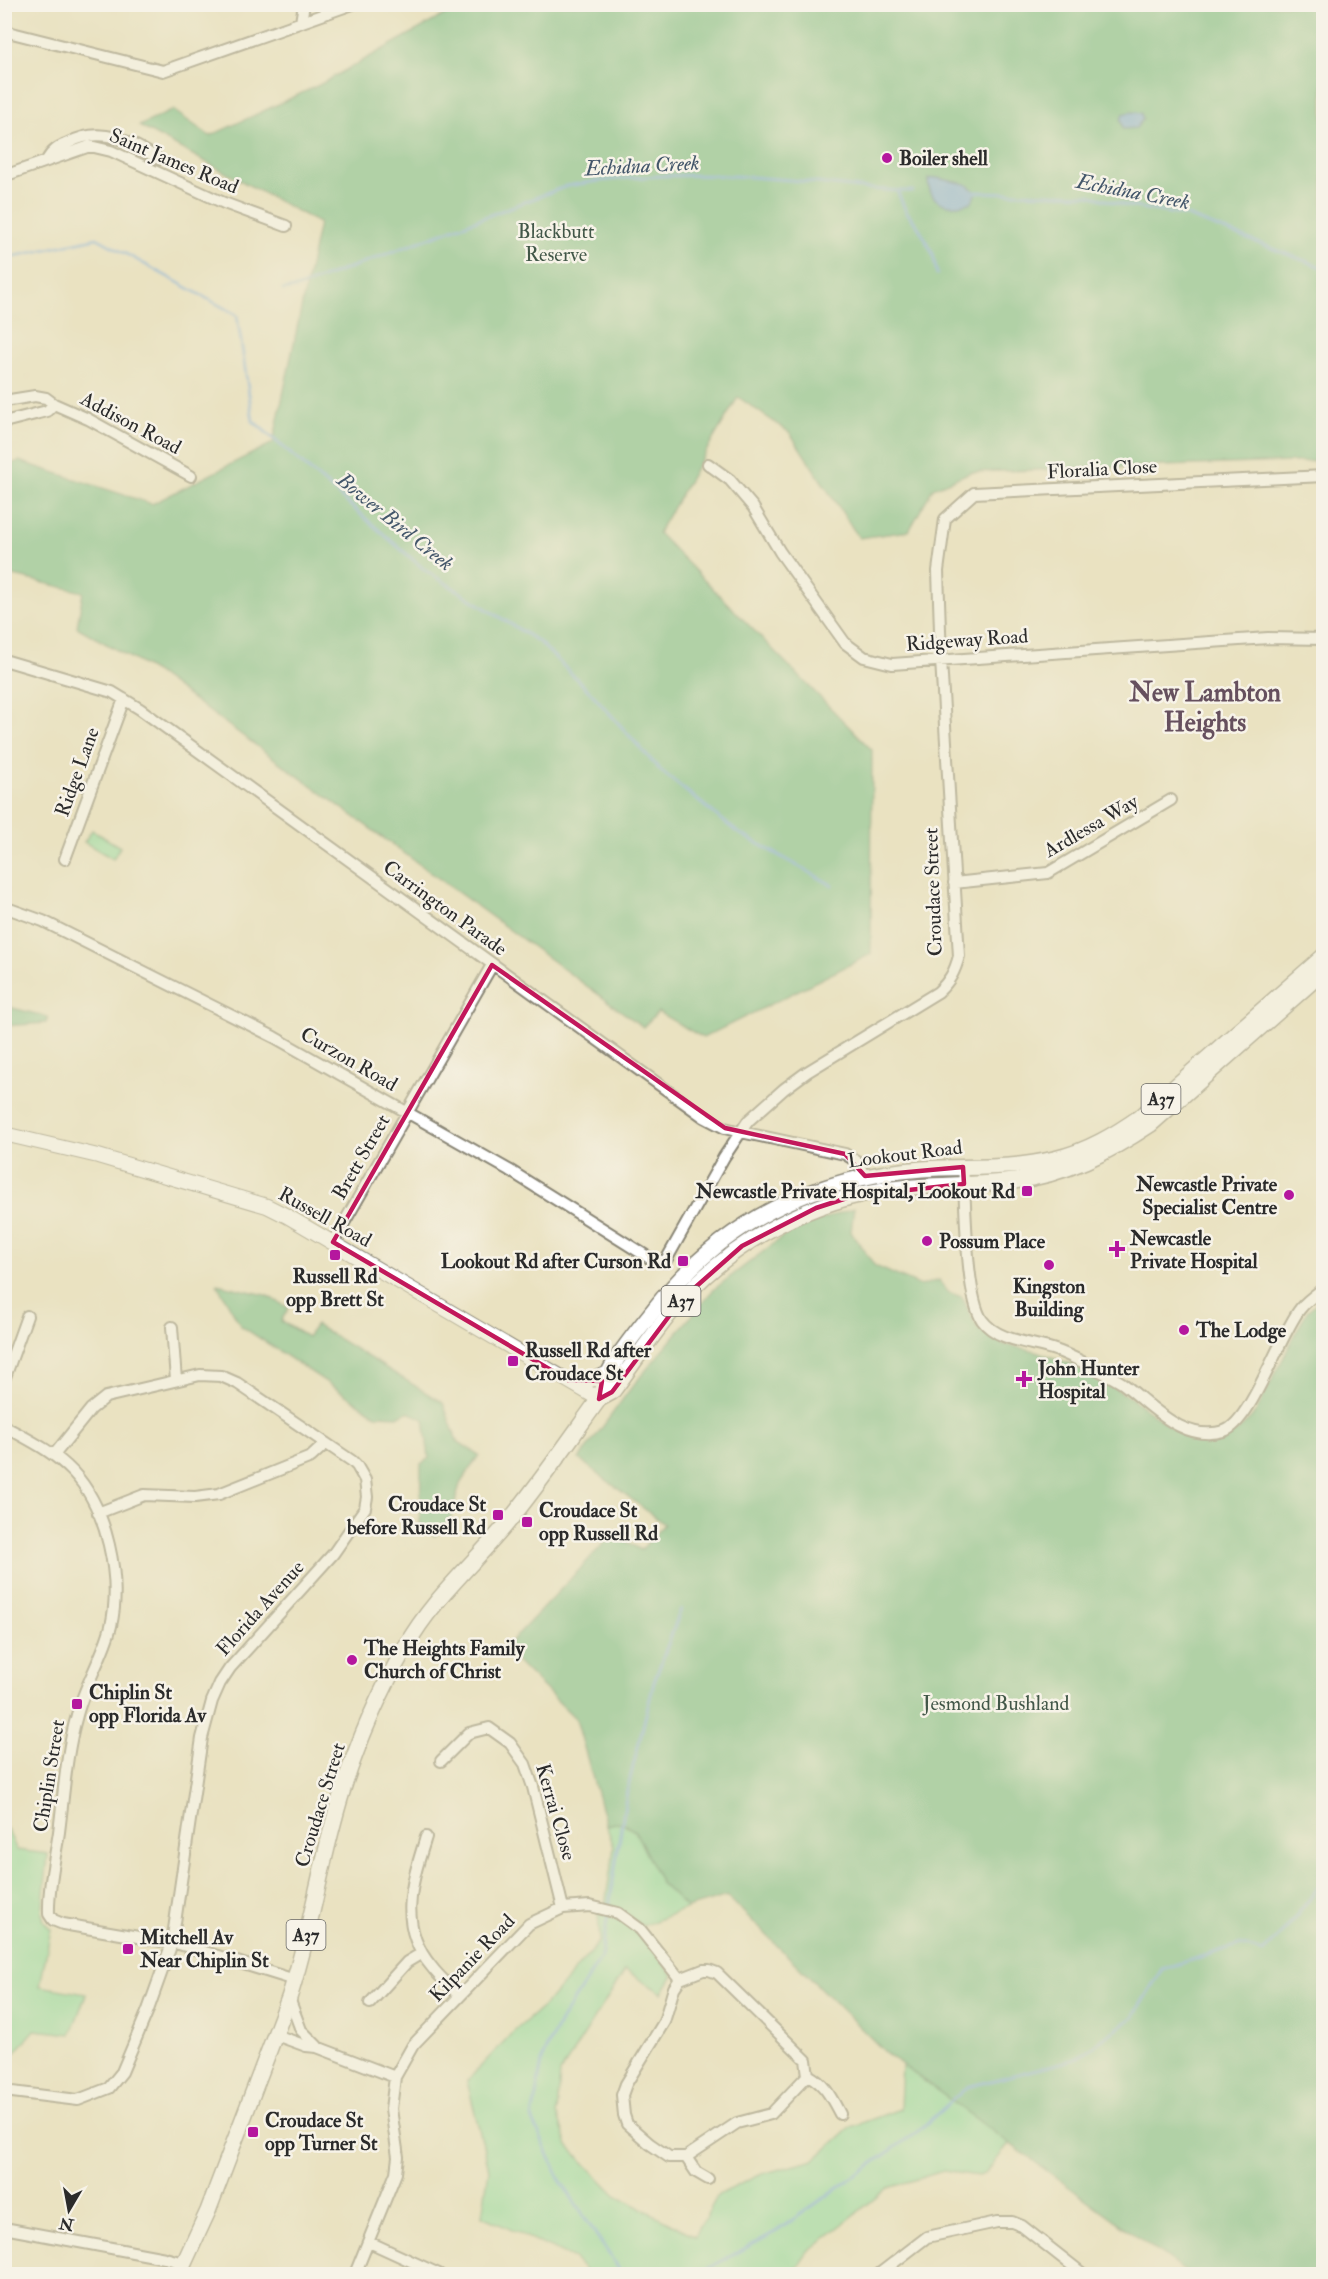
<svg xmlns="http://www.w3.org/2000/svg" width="1328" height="2279" font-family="'IM FELL Double Pica',serif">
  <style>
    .green { fill: #87dc9f; stroke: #598465; stroke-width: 1.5 }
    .forest { fill: #6dbc86; stroke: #4c7458; stroke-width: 1.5 }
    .water { fill: #70a7de; stroke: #4e6984; stroke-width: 1.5 }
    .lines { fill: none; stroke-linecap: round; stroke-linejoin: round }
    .stream { stroke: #70a7de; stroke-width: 3 }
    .minor-casing { stroke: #8a8676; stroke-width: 14 }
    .major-casing { stroke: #8a8676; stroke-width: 16 }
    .highway-casing { stroke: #8a8676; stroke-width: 18 }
    .minor { stroke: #fff; stroke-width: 10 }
    .major { stroke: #fff; stroke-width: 14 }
    .highway { stroke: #fff; stroke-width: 15 }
    .marked { fill: none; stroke: #c2185b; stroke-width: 4.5; stroke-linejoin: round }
    .poi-dot { fill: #b5179e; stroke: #f7f3e8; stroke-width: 2 }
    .labels { text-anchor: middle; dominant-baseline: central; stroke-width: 5; stroke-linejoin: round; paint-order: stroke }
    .shield { fill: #f7f3e8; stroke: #686764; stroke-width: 1.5 }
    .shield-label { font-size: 18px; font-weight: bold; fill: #2b2b2b }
    .poi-label { font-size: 20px; font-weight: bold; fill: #2b2b2b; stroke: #f7f3e8; text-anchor: start }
    .street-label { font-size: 20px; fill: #2b2b2b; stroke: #f7f3e8 }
    .park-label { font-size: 20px; fill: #425748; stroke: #f7f3e8 }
    .water-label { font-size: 21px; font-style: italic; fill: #43566a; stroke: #f7f3e8 }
    .district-label { font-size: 26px; font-weight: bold; fill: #66505e; stroke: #f7f3e8 }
  </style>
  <rect width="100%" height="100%" fill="#f7f3e8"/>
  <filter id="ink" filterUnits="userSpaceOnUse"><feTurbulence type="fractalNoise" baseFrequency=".0167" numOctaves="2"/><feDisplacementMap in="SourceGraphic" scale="12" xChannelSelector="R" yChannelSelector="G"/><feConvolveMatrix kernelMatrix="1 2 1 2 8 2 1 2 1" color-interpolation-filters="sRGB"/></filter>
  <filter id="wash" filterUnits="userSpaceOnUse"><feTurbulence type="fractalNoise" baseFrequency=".008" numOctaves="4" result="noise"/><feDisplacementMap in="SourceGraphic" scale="24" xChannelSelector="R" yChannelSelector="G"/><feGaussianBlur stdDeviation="1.35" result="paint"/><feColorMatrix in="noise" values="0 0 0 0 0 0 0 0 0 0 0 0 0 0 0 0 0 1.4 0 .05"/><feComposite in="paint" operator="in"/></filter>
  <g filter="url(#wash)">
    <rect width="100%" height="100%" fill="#eae2c1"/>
    <path class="green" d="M92,830L120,847L113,859L84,842Z
      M620,1822L635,1831L661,1883L687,1908L643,1926L605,1905L614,1847L606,1825Z
      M5,1829H7L17,1850L48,1854L42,1913L44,1922L51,1929L40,1986L86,1994L71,2034L35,2030L7,2062L4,2060Z
      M598,1912L623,1921L637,1932L673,1975L662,1993L625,1970L560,2073L557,2114L568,2146L616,2195L695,2236L718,2195L762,2174L814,2160L851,2127L900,2109L902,2065L1010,2143L986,2173L979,2176L943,2171L888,2188L808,2252L793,2274H588L574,2259L482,2216L489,2169L467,2081L511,2034L546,2004L600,1941Z"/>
    <path class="forest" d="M462,5H1323V461L971,472L933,488L909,531L859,538L790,433L738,397L658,533L872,750L871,954L703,1038L658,1012L643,1027L155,672L77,627L83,592L5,574V466L19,461L152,504L273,443L319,223L139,126L173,110L210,136L319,85Z
      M5,1006L48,1017L46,1023L5,1026Z
      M854,1208L851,1232L875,1266L921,1286L939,1280L948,1292L962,1297L978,1329L1002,1344L1036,1351L1081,1368L1133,1399L1180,1434L1204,1440L1238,1431L1256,1412L1307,1311L1323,1297V2274H1188L886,2053L727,1896L687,1908L661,1883L635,1831L620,1822L606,1825L576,1719L504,1649L613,1534L641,1550L664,1524L579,1459L631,1388L713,1290L790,1231Z
      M217,1284L266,1295L289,1308L281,1321L307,1337L316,1325L443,1403L457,1441L479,1455L460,1484L451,1517L435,1536L420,1528L421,1464L429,1458L424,1419L408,1412L399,1416L376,1415L241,1326Z"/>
    <path class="water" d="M1131,112L1141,113L1143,119L1136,128L1123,129L1121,120L1123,114Z
      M937,178L966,184L976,192L972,202C950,209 929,206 928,179Z"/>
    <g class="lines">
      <path class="stream" d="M897,191L906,211L919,228L933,254L937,274
        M974,192L1089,195L1123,205L1187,216L1324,268
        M4,260L11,257L97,238L237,315L253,421L425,570L539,642L594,696L660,770L737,832L832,885
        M283,290L296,288L567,186C640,173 716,173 790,180C831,184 871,191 913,191
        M609,1907L627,1791L654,1682L681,1609
        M608,1914L601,1958L562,2018L543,2056L532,2118L560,2180L622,2274
        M698,2274L777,2231L917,2132L967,2087L1076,2059L1133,2017L1162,1969L1239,1945L1263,1952L1288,1927L1324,1880"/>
    </g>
  </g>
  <g filter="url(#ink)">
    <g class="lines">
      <g class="minor-casing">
        <path id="minor" d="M301,22L304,4
          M4,31L163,71L353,4
          M47,160C52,151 58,147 68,143C102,125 129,141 159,159
          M4,176L90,146L111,151L224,203L286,226
          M4,401L35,396L46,398L54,404L88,419L191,476
          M4,422L47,411L54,404
          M708,464L730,480L753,507L780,552L845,643L864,657L892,664L1268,638L1324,639
          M4,660L112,692L140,709L704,1117L725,1128L741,1132L845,1154L858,1162L864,1176
          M65,859L124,699
          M954,883L1048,873L1171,800
          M4,907L43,921L274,1037L509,1170L651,1259L665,1262L724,1157L748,1121L784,1089L807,1072L938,992C950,981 955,971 959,956L941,660L938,571L945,519L974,493L1324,476
          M963,1167C966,1201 965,1295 982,1320C997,1341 1030,1342 1052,1349C1068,1354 1083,1362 1098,1370C1106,1374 1114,1378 1122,1383C1152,1405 1182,1443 1224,1431C1251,1423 1280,1334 1300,1309C1306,1301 1316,1294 1324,1288
          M333,1242L492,965
          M172,1327L176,1380
          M4,1380L27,1316
          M4,1426C29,1440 53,1451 73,1472C107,1508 122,1578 111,1626C103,1657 85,1684 77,1715C66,1753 64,1793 59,1832C55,1859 48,1887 49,1914L53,1920L63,1924L179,1944L295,1980
          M98,1513L144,1495L195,1497L219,1494L311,1457L325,1444
          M441,1761L469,1733L489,1728L510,1743L525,1764L533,1787L563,1908
          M426,1837C412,1882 397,1925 431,1966C439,1977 450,1986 460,1996
          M703,1970H709L717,1973L806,2060L808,2075L771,2114L737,2123L686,2157H669L650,2144L627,2124L624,2115L622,2095L626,2084L664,2022L674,1988L680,1979Z
          M289,1998L301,2030L317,2046
          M370,2003L407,1962L422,1953
          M276,2035L306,2046L317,2047L395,2077L391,2109L398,2157L396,2173L355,2274
          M808,2075C825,2084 831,2097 840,2114
          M395,2077L413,2045L529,1924L563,1908L590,1906L618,1913L640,1929L680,1979
          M4,2091L78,2100L109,2088L122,2072L148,2010L172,1943L202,1738L212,1701L220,1683L230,1668L333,1554L365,1508L367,1497L365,1480L357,1466L352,1461L237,1383L221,1376L200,1375L106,1397L91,1409L54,1455
          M686,2157L696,2172L708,2179
          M4,2228L165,2258L184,2263
          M369,2242L439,2274
          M879,2274L927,2237L997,2222H1012L1022,2226L1083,2274"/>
      </g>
      <g class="major-casing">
        <path id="major" d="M4,1134L98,1156L267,1206L287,1216L599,1399
          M570,1381H588L609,1373"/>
      </g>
      <g class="highway-casing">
        <path id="highway" d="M599,1399L612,1392C635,1361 657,1327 683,1298C737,1239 812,1199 892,1189C933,1184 974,1186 1014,1181C1065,1175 1109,1152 1151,1124L1324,971
          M179,2274L208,2211L289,1998C311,1931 321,1859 342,1792C358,1741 380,1692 406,1646C431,1601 471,1566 504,1527C538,1486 568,1442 599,1399C606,1366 635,1334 656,1307C723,1222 814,1177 922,1169C966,1166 1011,1170 1054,1159C1087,1152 1116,1134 1143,1115L1324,956"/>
      </g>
      <use href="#minor" class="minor"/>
      <use href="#major" class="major"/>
      <use href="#highway" class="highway"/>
    </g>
  </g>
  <path d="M0 0H1328V2279H0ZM492,965L725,1128L845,1154L865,1176L963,1167L964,1184L853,1196L816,1208L742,1246L682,1299L612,1392L599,1399L602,1381L568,1380L333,1242Z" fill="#eae2c1" fill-opacity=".55" fill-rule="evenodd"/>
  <path class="marked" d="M492,965L725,1128L845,1154L865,1176L963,1167L964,1184L853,1196L816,1208L742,1246L682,1299L612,1392L599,1399L602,1381L568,1380L333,1242Z"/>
  <g class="poi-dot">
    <circle cx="887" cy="158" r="6"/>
    <rect x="1021" y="1185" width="12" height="12" rx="3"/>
    <circle cx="1289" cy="1195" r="6"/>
    <circle cx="927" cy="1241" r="6"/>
    <path d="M1114 1240h6v6h6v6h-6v6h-6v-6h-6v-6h6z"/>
    <rect x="329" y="1249" width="12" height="12" rx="3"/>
    <rect x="677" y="1255" width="12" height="12" rx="3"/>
    <circle cx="1049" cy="1265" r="6"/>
    <circle cx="1184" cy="1330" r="6"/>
    <rect x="507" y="1355" width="12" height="12" rx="3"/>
    <path d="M1021 1370h6v6h6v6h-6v6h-6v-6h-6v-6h6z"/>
    <rect x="492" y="1509" width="12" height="12" rx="3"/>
    <rect x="521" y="1516" width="12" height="12" rx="3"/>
    <circle cx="352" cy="1660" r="6"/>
    <rect x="71" y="1698" width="12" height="12" rx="3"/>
    <rect x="122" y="1943" width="12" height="12" rx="3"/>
    <rect x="247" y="2126" width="12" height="12" rx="3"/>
  </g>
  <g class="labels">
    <g class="shield">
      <rect x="1141.5" y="1084" width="39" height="30" rx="4.5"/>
      <rect x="661.5" y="1286" width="39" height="30" rx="4.5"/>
      <rect x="286.5" y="1920" width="39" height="30" rx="4.5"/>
    </g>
    <g class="shield-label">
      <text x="1161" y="1099">A37</text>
      <text x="681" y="1301">A37</text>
      <text x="306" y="1935">A37</text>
    </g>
    <g class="poi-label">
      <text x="899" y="158">Boiler shell</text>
      <text x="1277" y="1184" text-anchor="end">Newcastle Private<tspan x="1277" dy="23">Specialist Centre</tspan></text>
      <text x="1015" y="1191" text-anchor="end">Newcastle Private Hospital, Lookout Rd</text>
      <text x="1130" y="1238">Newcastle<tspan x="1130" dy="23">Private Hospital</tspan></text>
      <text x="939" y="1241">Possum Place</text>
      <text x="671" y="1261" text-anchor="end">Lookout Rd after Curson Rd</text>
      <text x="335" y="1276" text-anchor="middle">Russell Rd<tspan x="335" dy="23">opp Brett St</tspan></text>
      <text x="1049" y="1286" text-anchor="middle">Kingston<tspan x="1049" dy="23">Building</tspan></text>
      <text x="1196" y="1330">The Lodge</text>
      <text x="525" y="1350">Russell Rd after<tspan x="525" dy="23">Croudace St</tspan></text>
      <text x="1038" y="1368">John Hunter<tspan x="1038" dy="23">Hospital</tspan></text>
      <text x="486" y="1504" text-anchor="end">Croudace St<tspan x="486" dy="23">before Russell Rd</tspan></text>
      <text x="539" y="1510">Croudace St<tspan x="539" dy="23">opp Russell Rd</tspan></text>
      <text x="364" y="1648">The Heights Family<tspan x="364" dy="23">Church of Christ</tspan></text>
      <text x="89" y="1692">Chiplin St<tspan x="89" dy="23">opp Florida Av</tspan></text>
      <text x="140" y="1937">Mitchell Av<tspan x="140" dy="23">Near Chiplin St</tspan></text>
      <text x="265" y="2120">Croudace St<tspan x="265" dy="23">opp Turner St</tspan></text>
    </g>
    <g class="street-label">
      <text transform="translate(174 161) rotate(23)">Saint James Road</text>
      <text transform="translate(131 423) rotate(28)">Addison Road</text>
      <text transform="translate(1102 469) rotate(-3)">Floralia Close</text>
      <text transform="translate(967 640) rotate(-4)">Ridgeway Road</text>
      <text transform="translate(77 772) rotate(-70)">Ridge Lane</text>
      <text transform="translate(1091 826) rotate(-30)">Ardlessa Way</text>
      <text transform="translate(933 892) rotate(-92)">Croudace Street</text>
      <text transform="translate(445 908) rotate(36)">Carrington Parade</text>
      <text transform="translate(349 1059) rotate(30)">Curzon Road</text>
      <text transform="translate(905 1154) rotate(-7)">Lookout Road</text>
      <text transform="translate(361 1157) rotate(-60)">Brett Street</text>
      <text transform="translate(325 1217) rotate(29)">Russell Road</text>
      <text transform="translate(260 1608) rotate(-48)">Florida Avenue</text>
      <text transform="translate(49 1776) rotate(-81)">Chiplin Street</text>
      <text transform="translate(320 1805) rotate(-73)">Croudace Street</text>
      <text transform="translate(556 1812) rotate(74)">Kerrai Close</text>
      <text transform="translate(472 1958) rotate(-46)">Kilpanie Road</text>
    </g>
    <g class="park-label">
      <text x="556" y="231">Blackbutt<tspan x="556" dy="23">Reserve</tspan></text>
      <text x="996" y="1703">Jesmond Bushland</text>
    </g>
    <g class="water-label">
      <text transform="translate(642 166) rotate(-3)">Echidna Creek</text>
      <text transform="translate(1133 192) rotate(11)">Echidna Creek</text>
      <text transform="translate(395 522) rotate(39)">Bower Bird Creek</text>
    </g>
    <g class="district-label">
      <text x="1205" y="693">New Lambton<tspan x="1205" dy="30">Heights</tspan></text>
    </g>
  </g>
  <rect width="1328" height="2279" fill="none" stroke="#f7f3e8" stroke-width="24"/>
  <g transform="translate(69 2210) rotate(190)" stroke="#f7f3e8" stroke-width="4.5" paint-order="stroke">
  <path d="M0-4.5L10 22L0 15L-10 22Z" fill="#2b2b2b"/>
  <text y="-9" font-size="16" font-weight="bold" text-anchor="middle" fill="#2b2b2b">N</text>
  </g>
</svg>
